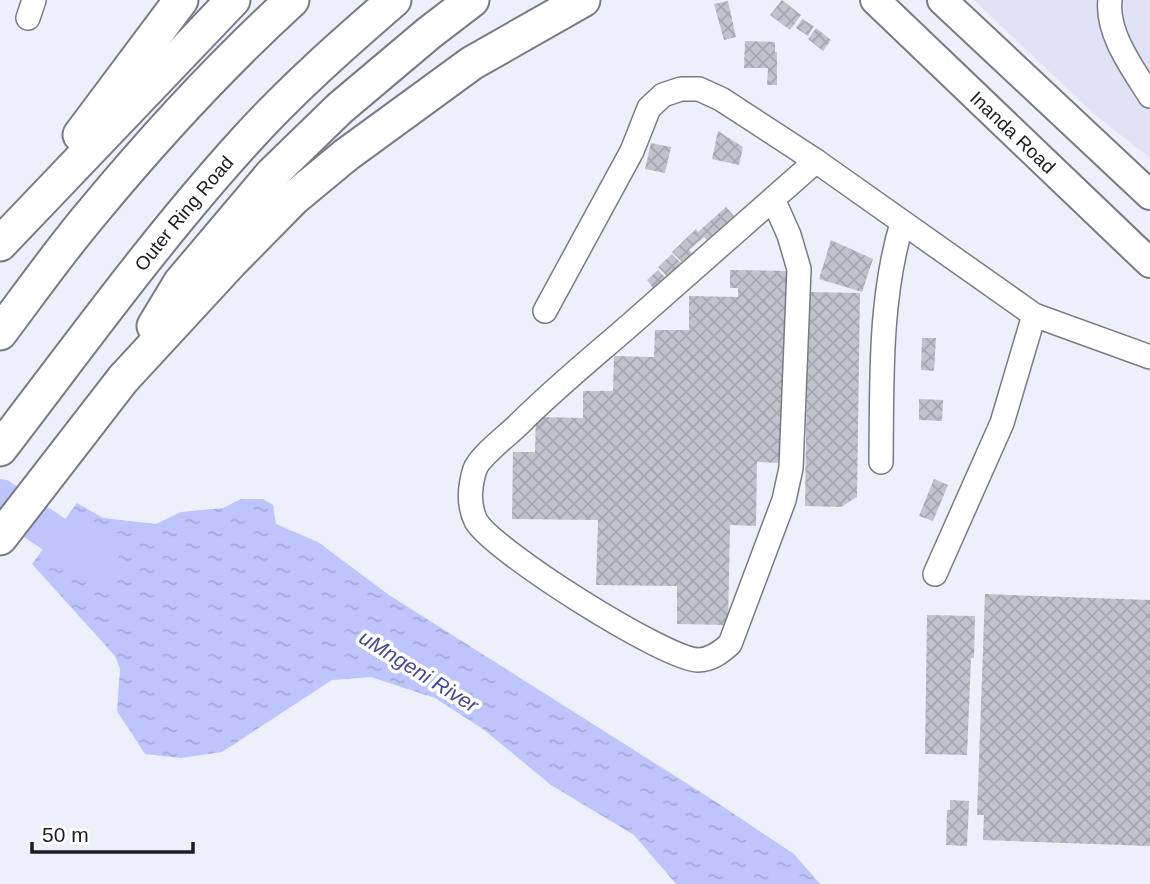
<svg xmlns="http://www.w3.org/2000/svg" width="1150" height="884" font-family="Helvetica,sans-serif">
  <style>
    .built { fill: #e0e3f5 }
    .water { fill: url(#water-ripples) }
    .lines { fill: none; stroke-linecap: round; stroke-linejoin: round }
    .river { stroke: #bec5fc; stroke-width: 38 }
    .building { fill: url(#building-cross-hatch) }
    .minor-casing { stroke: #797b84; stroke-width: 26 }
    .major-casing { stroke: #797b84; stroke-width: 32 }
    .highway-casing { stroke: #797b84; stroke-width: 37 }
    .minor { stroke: #fff; stroke-width: 23 }
    .major { stroke: #fff; stroke-width: 28 }
    .highway { stroke: #fff; stroke-width: 33 }
    .labels { text-anchor: middle; dominant-baseline: central; stroke-width: 7; stroke-linejoin: round; paint-order: stroke }
    .street-label { font-size: 19px; fill: #1d1d21; stroke: #fff }
    .water-label { font-size: 21px; font-style: italic; fill: #464898; stroke: #fff }
  </style>
  <defs>
    <pattern id="water-ripples" width="26" height="14" patternUnits="userSpaceOnUse" patternTransform="scale(1.75)"><rect width="26" height="14" fill="#bec5fc"/><path d="M2 4q2-2 4 0t4 0M15 11q2-2 4 0t4 0" fill="none" stroke="#a3a9d8"/></pattern>
    <pattern id="building-cross-hatch" width="8" height="8" patternUnits="userSpaceOnUse" patternTransform="scale(1.75)"><rect width="8" height="8" fill="#c0c2cc"/><path d="M0 0l8 8M0 8l8-8" fill="none" stroke="#a5a6af"/></pattern>
  </defs>
  <rect width="100%" height="100%" fill="#edeffa"/>
  <path class="built" d="M974,0H1150V158L1094,114Z"/>
  <path class="water" d="M241,499H263L273,505L276,524L318,542L389,595L713,800L794,854L820,884H676L634,835L551,785L483,729L435,698L371,677L332,680L222,752L181,758L145,754L117,711L120,669L115,656L32,564L77,503L103,518L156,524L181,512L223,508Z"/>
  <g class="lines">
    <path class="river" d="M0,498L76,549L100,556"/>
  </g>
  <path class="building" d="M782,0L801,15L790,30L770,15Z
    M728,1L736,37L724,40L714,4Z
    M802,19L814,26L808,36L796,28Z
    M816,28L831,40L823,51L808,39Z
    M745,41L775,42V52H777V85H767L768,68H744Z
    M718,131L743,147L739,165L712,159Z
    M651,143L671,147L665,173L645,169Z
    M726,207L734,216L707,240L704,237L689,250L692,253L682,262L672,252L696,229L698,232Z
    M831,240L873,259L862,292L819,279Z
    M672,254L681,263L667,276L658,267Z
    M658,270L665,277L653,288L647,280Z
    M730,270L788,271L784,463L757,462L756,526L730,525L728,625L677,624V586L596,585L598,520L512,519L513,452H535L536,417L583,418V391H613L614,356L654,357L655,330H689V296L738,297V288H730Z
    M808,292L860,293L857,497L841,507L805,506Z
    M922,338H936L934,371L921,370Z
    M919,399L943,400L942,421L919,420Z
    M934,479L948,485L933,521L919,516Z
    M985,594L1150,600V846L983,840L984,815H977Z
    M927,615L975,616L974,658H971L967,755L925,754Z
    M950,800L969,801L967,846L946,845L947,810H950Z"/>
  <g class="lines">
    <g class="minor-casing">
      <path id="minor" d="M1110,0C1106,33 1133,69 1150,96
        M28,18L34,0
        M773,199L789,235L799,269L791,468L784,500L730,644C721,652 711,660 698,660C664,659 492,550 476,521C468,505 470,485 475,469C480,456 508,435 519,424C554,389 592,358 630,325C692,270 754,216 816,161L1034,315L1150,357
        M545,311L632,151L649,108L663,95L681,89H699L721,99L816,161
        M881,462C882,382 879,300 902,223
        M935,574L1002,423L1034,315"/>
    </g>
    <g class="major-casing">
      <g id="major">
        <path id="s1" d="M875,0L1150,263"/>
        <path d="M942,0L1150,195"/>
      </g>
    </g>
    <g class="highway-casing">
      <g id="highway">
        <path d="M80,135L181,0"/>
        <path d="M0,244L233,0"/>
        <path d="M154,326L180,283L272,174L340,108L429,33L472,0"/>
        <path d="M0,333C30,293 59,252 91,214C153,139 220,66 292,0"/>
        <path id="s2" d="M0,449C79,346 156,239 244,142C290,91 342,45 394,0"/>
        <path d="M0,538L123,379L231,262L294,198L346,155L472,63L583,0"/>
      </g>
    </g>
    <use href="#minor" class="minor"/>
    <use href="#major" class="major"/>
    <use href="#highway" class="highway"/>
  </g>
  <g class="labels">
    <g class="street-label">
      <text stroke="none"><textPath href="#s1" startOffset="191">Inanda Road</textPath></text>
      <text stroke="none"><textPath href="#s2" startOffset="299">Outer Ring Road</textPath></text>
    </g>
    <g class="water-label">
      <text transform="translate(419 671) rotate(32)">uMngeni River</text>
    </g>
  </g>
  <path d="M32 842v10h161v-10" fill="none" stroke="#1d1d21" stroke-width="3.5"/>
  <text x="42" y="842" font-size="21" fill="#1d1d21" stroke="#ffffff" stroke-width="5" paint-order="stroke">50 m</text>
</svg>
